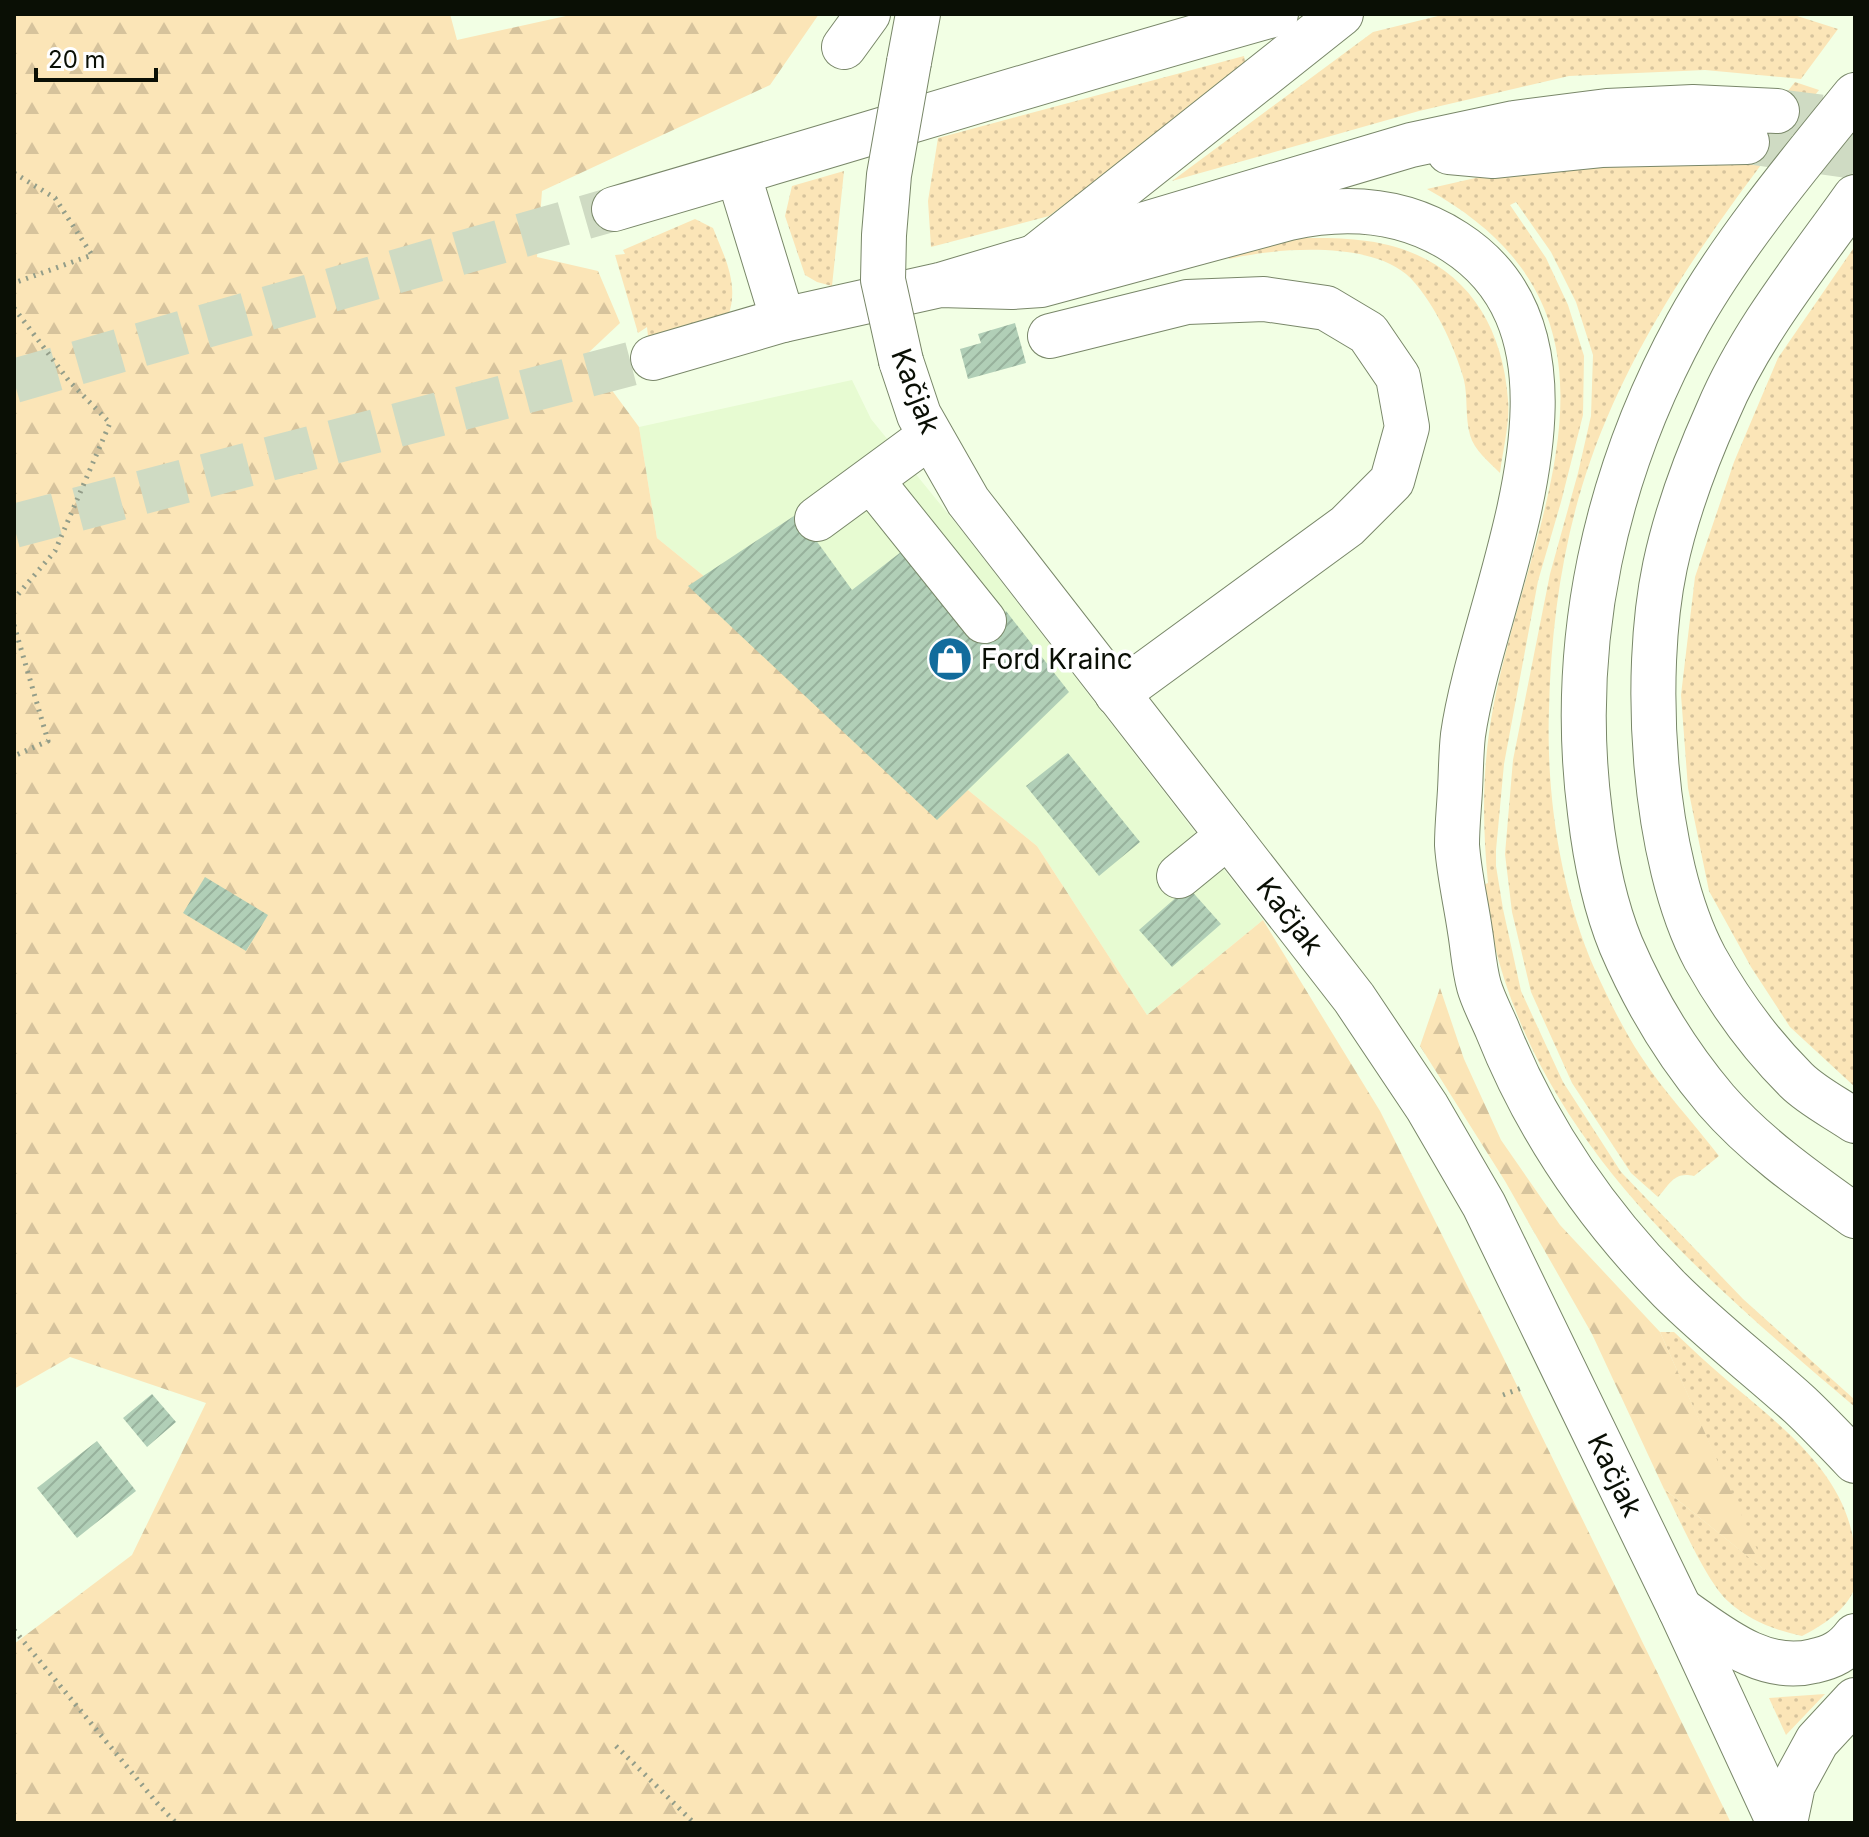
<svg xmlns="http://www.w3.org/2000/svg" width="1869" height="1837" font-family="Inter,sans-serif">
  <style>
    .built { fill: #e7fbd2 }
    .grass { fill: url(#grass-dots) }
    .forest { fill: url(#forest-firs) }
    .building { fill: url(#building-hatch) }
    .lines { fill: none; stroke-linecap: round; stroke-linejoin: round }
    .highway-tunnel { stroke: #cfdbc3; stroke-width: 44; stroke-dasharray: 44 22; stroke-linecap: butt }
    .minor-casing { stroke: #798769; stroke-width: 46 }
    .major-casing { stroke: #798769; stroke-width: 46 }
    .highway-casing { stroke: #798769; stroke-width: 46 }
    .path { stroke: #939d89; stroke-width: 5; stroke-dasharray: 2 6; stroke-linecap: butt }
    .minor { stroke: #fff; stroke-width: 44 }
    .major { stroke: #fff; stroke-width: 44 }
    .highway { stroke: #fff; stroke-width: 44 }
    .major-bridge-casing { stroke: #798769; stroke-width: 46; stroke-linecap: butt }
    .major-bridge { stroke: #fff; stroke-width: 44 }
    .labels { text-anchor: middle; dominant-baseline: central; stroke-width: 7; stroke-linejoin: round; paint-order: stroke }
    .street-label { font-size: 28px; fill: #0a0f05; stroke: #fff }
    .poi-label { font-size: 28px; fill: #0a0f05; stroke: #fff; text-anchor: start }
  </style>
  <defs>
    <pattern id="grass-dots" width="8" height="8" patternUnits="userSpaceOnUse" patternTransform="scale(2)"><rect width="8" height="8" fill="#fbe5b7"/><path d="M2 2h.1M6 6h.1" fill="none" stroke="#d6c39c" stroke-width="1.8" stroke-linecap="round"/></pattern>
    <pattern id="forest-firs" width="22" height="20" patternUnits="userSpaceOnUse" patternTransform="scale(2)"><rect width="22" height="20" fill="#fbe5b7"/><path d="M5 1l3.5 6h-7zM16 11l3.5 6h-7z" fill="#d6c39c"/></pattern>
    <pattern id="building-hatch" width="6" height="6" patternUnits="userSpaceOnUse" patternTransform="scale(2)"><rect width="6" height="6" fill="#b1cfb7"/><path d="M-1 1l2-2M0 6l6-6M5 7l2-2" fill="none" stroke="#97b19c"/></pattern>
  </defs>
  <rect width="100%" height="100%" fill="#f2ffe4"/>
  <path class="built" d="M852,380L871,419L962,531L1263,920L1147,1015L1037,846L657,538L639,427Z"/>
  <path class="grass" d="M1446,14H1791L1838,29L1801,79L1705,70L1569,76L1419,111L1172,181L1373,32Z
    M1244,56L1246,67L1049,216L931,247L928,201L938,138Z
    M1795,82L1819,90C1730,203 1640,321 1591,459C1563,538 1551,625 1549,709C1546,795 1560,890 1595,970C1608,998 1623,1029 1640,1055C1663,1091 1693,1122 1719,1156L1694,1176C1674,1171 1670,1184 1658,1197L1631,1173L1572,1083L1531,992L1512,912L1505,854L1513,760L1550,574L1578,473L1591,416L1593,355L1576,302L1551,252L1516,202L1510,205L1546,258L1568,305L1584,356L1583,415L1561,502L1538,581L1504,764L1496,850V866L1503,909L1521,991L1563,1082L1621,1172L1743,1299L1855,1400V1407C1702,1277 1542,1144 1493,939C1489,921 1486,903 1483,885L1488,883C1482,822 1482,764 1494,703C1532,513 1653,314 1427,189L1506,171L1561,163L1732,162Z
    M844,171L832,286L817,282L805,275L785,216L792,186Z
    M695,219L713,228C724,256 740,285 728,316L648,336L647,327L638,333L615,255L625,254L623,250Z
    M1288,238C1314,238 1341,237 1367,241C1455,253 1502,314 1508,400C1510,423 1503,449 1500,473C1489,462 1474,450 1470,435C1465,417 1468,398 1464,380C1455,347 1432,297 1406,274C1366,241 1276,248 1229,259L1228,251Z
    M1855,246V1087L1790,1027L1751,967L1709,891L1688,788L1681,695L1695,577L1734,462L1778,358Z
    M1660,1332H1674C1692,1349 1710,1366 1729,1382C1786,1430 1855,1481 1855,1562C1855,1569 1857,1580 1855,1587C1847,1610 1822,1626 1802,1636C1775,1630 1750,1621 1729,1602C1708,1585 1678,1516 1664,1489L1765,1570Z
    M1825,1694L1786,1735L1769,1698Z"/>
  <path class="forest" d="M14,14H450L457,40L575,14H819L770,85L542,191L537,257L598,271L620,323L586,355L639,427L657,538L1037,846L1147,1015L1263,920L1380,1111L1502,1355L1731,1823H14V1644L132,1555L206,1403L70,1357L14,1389Z
    M1440,988L1464,1059L1501,1140L1560,1225L1660,1332L1767,1572L1664,1489L1592,1334L1505,1181L1420,1046Z"/>
  <path class="building" d="M1015,323L1026,363L968,379L960,349L981,343L978,334Z
    M797,514L852,590L910,545L978,636L1006,611L1069,692L937,820L688,586Z
    M1068,753L1140,842L1099,876L1026,786Z
    M205,877L268,915L246,951L183,913Z
    M1188,887L1221,924L1172,967L1139,930Z
    M152,1394L176,1422L147,1447L123,1418Z
    M97,1441L136,1491L77,1538L37,1488Z"/>
  <g class="lines">
    <path class="highway-tunnel" d="M1777,111L1855,121
      M1747,142L1855,157
      M14,381L614,209
      M14,526L653,358"/>
    <g class="minor-casing">
      <path id="minor" d="M844,47L868,14
        M738,173L783,320
        M1036,256L1341,14
        M1050,336L1187,302L1264,299L1326,308L1368,333L1398,377L1407,427L1392,481L1347,526L1117,694
        M871,480L984,621
        M817,519L930,436
        M1179,876L1228,836"/>
    </g>
    <g class="major-casing">
      <path id="major" d="M909,62L918,14
        M901,361L919,415L968,501L1354,998L1427,1107L1484,1205L1680,1609L1779,1823"/>
    </g>
    <g class="highway-casing">
      <path id="highway" d="M1855,95C1798,165 1730,247 1687,325C1605,475 1568,643 1590,813C1595,856 1605,906 1621,945C1645,1001 1677,1054 1716,1100C1756,1146 1806,1181 1855,1216
        M1449,152L1493,156L1601,145L1747,142
        M1855,197C1806,266 1751,333 1718,411C1696,460 1676,514 1665,566C1642,675 1652,859 1705,958C1729,1001 1761,1045 1796,1080C1812,1096 1836,1108 1855,1121
        M614,209C835,145 1055,76 1276,14
        M940,285L1012,287L1041,285L1289,218C1347,205 1404,209 1455,242C1614,344 1483,593 1463,735C1461,753 1461,772 1460,790C1459,808 1457,827 1457,845C1459,874 1466,903 1470,931C1473,949 1474,968 1479,986C1483,1000 1491,1015 1497,1029C1536,1127 1596,1215 1670,1290C1711,1331 1757,1366 1800,1405C1819,1423 1837,1442 1855,1461
        M653,358L783,320L940,285L1411,145L1514,123L1607,111L1693,107L1777,111
        M1680,1609C1719,1636 1763,1674 1814,1661C1832,1657 1844,1651 1855,1636
        M1785,1823L1793,1785L1817,1741L1855,1700"/>
    </g>
    <path class="path" d="M14,173L55,198L92,255L14,283
      M14,308L69,381L110,423L55,551L14,599
      M14,625L48,741L14,756
      M1503,1395L1524,1387
      M14,1630L157,1803L176,1823
      M616,1746L694,1823"/>
    <use href="#minor" class="minor"/>
    <use href="#major" class="major"/>
    <use href="#highway" class="highway"/>
    <g class="major-bridge-casing">
      <path id="major-bridge" d="M901,361L883,280L884,235L889,175L909,62"/>
    </g>
    <use href="#major-bridge" class="major-bridge"/>
  </g>
  <defs>
    <g id="shop-disc" transform="scale(2.3)"><circle r="9.5" fill="#126c9c" stroke="#fff"/><path d="M-5-2.5h2.3a2.7 3.5 0 0 1 5.4 0H5L5.5 6h-11ZM-1.5-2.5h3a1.5 2.3 0 0 0-3 0Z" fill="#fff"/></g>
  </defs>
  <g fill-rule="evenodd">
    <use href="#shop-disc" x="950" y="659"/>
  </g>
  <g class="labels">
    <g class="street-label">
      <text transform="translate(916 391) rotate(69)">Kačjak</text>
      <text transform="translate(1290 916) rotate(52)">Kačjak</text>
      <text transform="translate(1615 1475) rotate(64)">Kačjak</text>
    </g>
    <g class="poi-label">
      <text x="981" y="659">Ford Krainc</text>
    </g>
  </g>
  <rect width="1869" height="1837" fill="none" stroke="#0a0f05" stroke-width="32"/>
  <path d="M36 68v12h120v-12" fill="none" stroke="#0a0f05" stroke-width="4"/>
  <text x="48" y="68" font-size="24" fill="#0a0f05" stroke="#ffffff" stroke-width="6" paint-order="stroke">20 m</text>
</svg>
